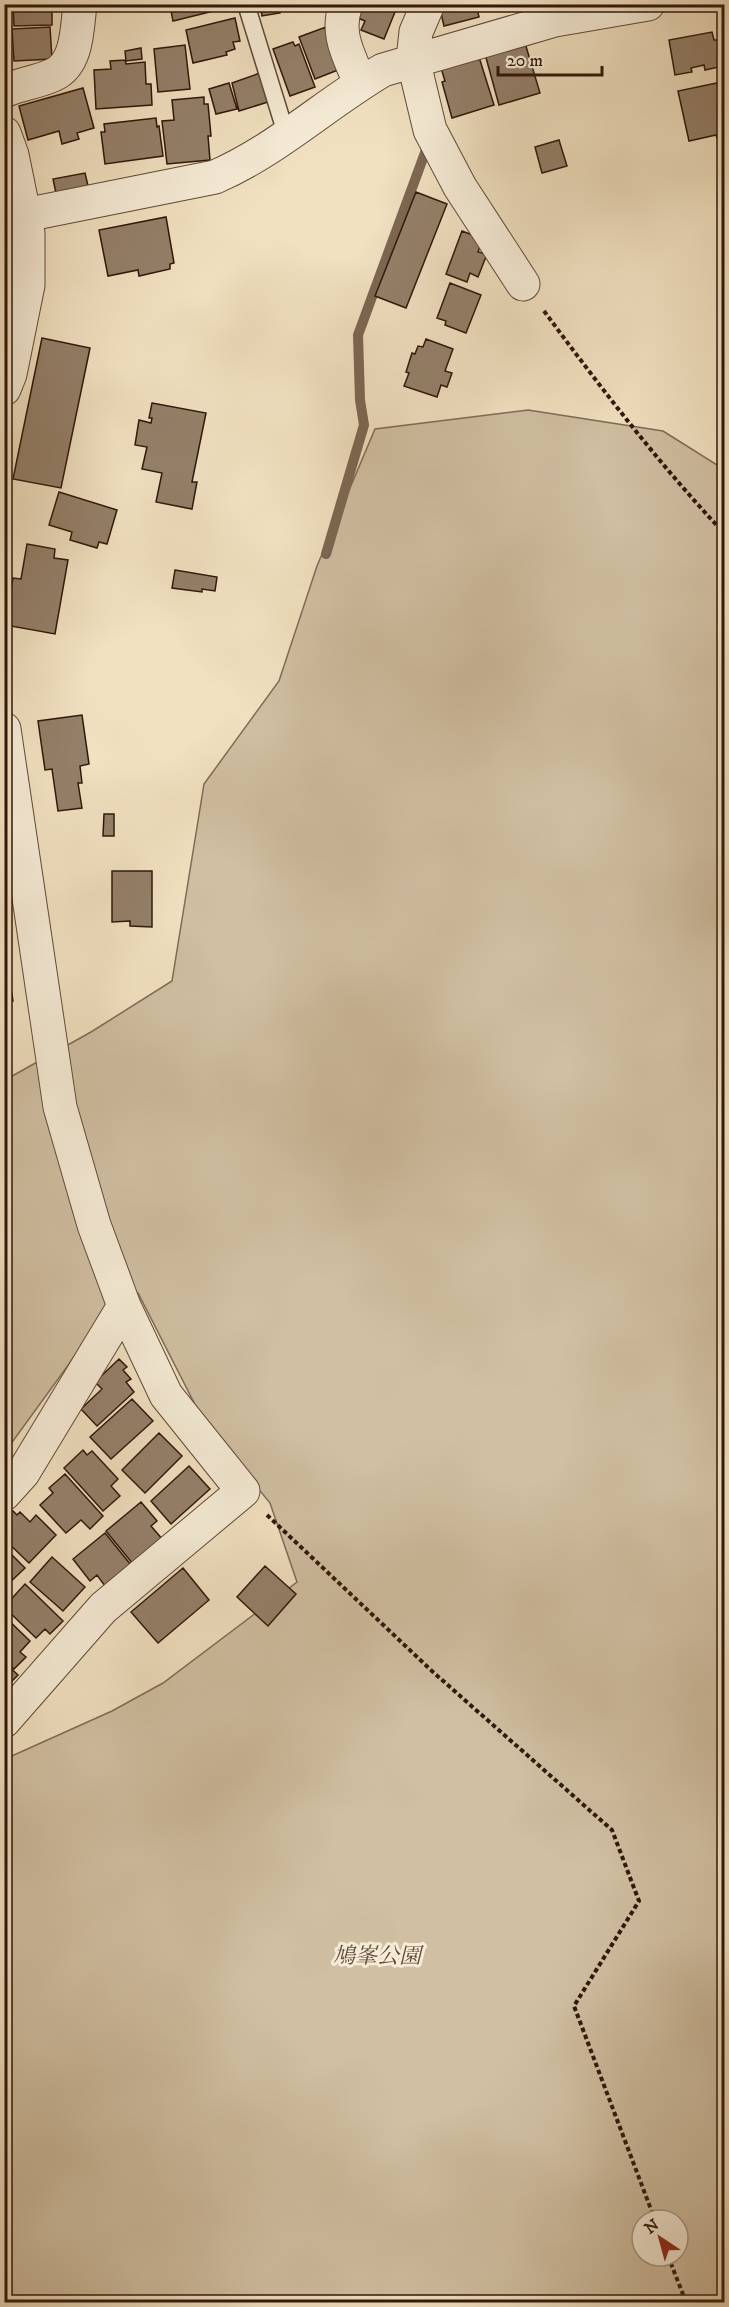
<svg xmlns="http://www.w3.org/2000/svg" width="729" height="2307" font-family="'IM FELL DW Pica','Noto Serif JP',serif">
  <style>
    .green { fill: #d0bfa2; stroke: #806b56; stroke-width: 1.5; fill-rule: evenodd }
    .lines { fill: none; stroke-linecap: round; stroke-linejoin: round }
    .stream { stroke: #7c6753; stroke-width: 10 }
    .building { fill: #94806a; stroke: #2f170b; stroke-width: 1.5 }
    .service-casing { stroke: #604a38; stroke-width: 19 }
    .minor-casing { stroke: #604a38; stroke-width: 35 }
    .path { stroke: #2f170b; stroke-width: 4; stroke-dasharray: 4.5 3; stroke-linecap: butt }
    .service { stroke: #f6ecd7; stroke-width: 16 }
    .minor { stroke: #f6ecd7; stroke-width: 33 }
    .labels { text-anchor: middle; dominant-baseline: central; stroke-width: 6; stroke-linejoin: round; paint-order: stroke }
    .park-label { font-size: 22px; font-style: italic; fill: #5f4938; stroke: #f6ecd7 }
  </style>
  <rect width="100%" height="100%" fill="#f1e1c1"/>
  <filter id="stains"><feTurbulence type="fractalNoise" baseFrequency=".00333" numOctaves="4"/><feColorMatrix values="0 0 0 0 .2 0 0 0 0 .09 0 0 0 0 .02 0 0 0 .5 -.17"/></filter>
  <radialGradient id="worn" r=".72"><stop offset=".6" stop-color="#630" stop-opacity="0"/><stop offset="1" stop-color="#630" stop-opacity=".3"/></radialGradient>
  <path class="green" d="M528,410L663,431L717,465H724V2302H5V1759L112,1711L163,1683L297,1582L270,1503L204,1422L138,1293L114,1302L5,1452V1080L91,1032L172,981L204,784L279,681L317,566L375,429ZM642,2220H678V2256H642Z"/>
  <g class="lines">
    <path class="stream" d="M326,554L364,425L360,400L358,335L426,150L425,143"/>
  </g>
  <path class="building" d="M13,4H52V25L14,26Z
    M173,4H221L222,9L173,21L171,11L174,10Z
    M260,4H281L278,5L280,13L262,16Z
    M356,4H376L395,12L384,39L361,30L365,21L351,15Z
    M439,4H476L479,17L444,26Z
    M235,18L240,41L233,42L235,49L226,52L227,55L193,63L186,30Z
    M50,27L52,59L14,61L12,29Z
    M326,27L338,70L315,79L299,37Z
    M712,32L714,40H718L723,66L705,70L704,65L691,68L692,72L675,75L669,40Z
    M293,42L295,46L299,44L315,87L290,96L273,49Z
    M525,43L540,93L499,105L485,54Z
    M185,45L190,89L158,92L154,49Z
    M141,48L142,59L126,61L125,51Z
    M479,57L494,105L452,118L442,82L445,81L441,68Z
    M125,60L126,64L145,62L146,84H151L152,105L96,109L94,70L111,69L110,61Z
    M260,73L268,102L239,111L232,83Z
    M229,83L237,109L216,114L209,89Z
    M717,83L718,88L724,86V137L717,138L716,135L689,141L678,91Z
    M83,88L94,128L77,133L79,139L62,144L59,131L28,140L19,106Z
    M204,97V104H208L211,136H208L210,160L167,164L162,121L174,120L172,100Z
    M156,118L157,127L159,126L163,156L105,164L101,132H105L104,124Z
    M559,140L567,166L542,173L535,147Z
    M85,173L88,186L56,193L53,179Z
    M416,192L447,204L406,308L375,296Z
    M166,217L174,263L170,264V269L139,276L138,270L108,276L99,230Z
    M462,231L483,239L478,252L487,254L478,277L470,273L467,282L446,274Z
    M450,283L481,295L466,333L445,325L446,321L437,318Z
    M42,338L90,348L61,488L13,479Z
    M426,339L453,349L445,371L452,373L447,387L441,385L437,397L404,386L409,373L406,372L412,353L415,354L418,346L423,347Z
    M152,403L206,413L192,482H197L192,509L156,502L162,473L142,469L147,447L135,445L139,420L151,423L152,418H149Z
    M59,492L117,510L107,544L99,542L97,548L70,540L72,532L49,525Z
    M27,544L55,549L54,558L68,560L55,634L5,625L13,578L21,579Z
    M175,570L217,577L215,591L202,589V592L172,588Z
    M82,715L89,764L80,766L82,783H78L82,808L58,811L52,769L45,770L38,721Z
    M104,814H114V836H103Z
    M112,871H152V927L130,926V921L112,922Z
    M4,948L13,1001L5,1003L11,1045L4,1046Z
    M119,1359L127,1367L123,1370L131,1379L126,1382L134,1392L97,1426L81,1409L102,1389L95,1382Z
    M132,1399L153,1421L111,1459L90,1437Z
    M159,1433L182,1456L145,1493L122,1470Z
    M83,1450L87,1455L92,1451L118,1479L111,1486L120,1496L103,1511L64,1468Z
    M189,1466L210,1489L171,1524L151,1501Z
    M65,1474L103,1516L90,1529L81,1520L66,1533L40,1505L53,1493L49,1488Z
    M141,1502L157,1521L151,1526L163,1540L133,1564L106,1531Z
    M13,1511L17,1515L20,1512L30,1522L36,1515L56,1535L29,1563L4,1539V1519Z
    M105,1533L131,1565L105,1586L97,1575L90,1581L73,1559Z
    M4,1547L25,1568L4,1588Z
    M52,1557L85,1587L63,1611L30,1582Z
    M265,1566L296,1594L268,1626L237,1597Z
    M183,1568L209,1600L158,1643L131,1612Z
    M25,1584L63,1621L50,1634L45,1629L36,1638L4,1607Z
    M4,1616L30,1641L20,1652L26,1657L14,1669L4,1660Z
    M4,1662L18,1675L4,1689Z"/>
  <g class="lines">
    <g class="service-casing">
      <path id="service" d="M246,4L287,137"/>
    </g>
    <g class="minor-casing">
      <path id="minor" d="M346,4C335,34 349,55 360,83
        M428,4L416,32L413,59L430,130L460,187L523,284
        M4,91C20,84 38,82 53,75C78,64 77,28 80,4
        M4,133L12,155L28,233V285L10,374L4,389
        M25,215L215,177C277,150 325,104 383,70L555,20L648,4
        M4,729L60,1107L94,1225L124,1306L23,1473L4,1494
        M4,1721L103,1608L243,1491L166,1395L124,1306"/>
    </g>
    <path class="path" d="M544,311C601,388 659,464 724,533
      M267,1515L433,1672L612,1830L639,1901L574,2006L655,2220
      M668,2256L686,2302"/>
    <use href="#service" class="service"/>
    <use href="#minor" class="minor"/>
  </g>
  <g class="labels">
    <g class="park-label">
      <text x="377" y="1956">鳩峯公園</text>
    </g>
  </g>
  <rect width="729" height="2307" fill="none" stroke="#f1e1c1" stroke-width="24"/>
  <rect x="6" y="6" width="717" height="2295" fill="none" stroke="#2f170b" stroke-width="3"/>
  <rect x="12" y="12" width="705" height="2283" fill="none" stroke="#2f170b" stroke-width="1.5"/>
  <g transform="translate(660 2238) rotate(324)"><circle r="28" fill="#f6ecd7" stroke="#a69785" stroke-width="1.5"/>
  <path d="M0-4.5L10 22L0 15L-10 22Z" fill="#8f2418"/>
  <text y="-9" font-size="16" font-weight="bold" text-anchor="middle" fill="#2f170b">N</text>
  </g>
  <path d="M498 66v9h104v-9" fill="none" stroke="#2f170b" stroke-width="3"/>
  <text x="507" y="66" font-size="18" fill="#2f170b" stroke="#f6ecd7" stroke-width="4.5" paint-order="stroke">20 m</text>
  <rect width="100%" height="100%" filter="url(#stains)"/>
  <rect width="100%" height="100%" fill="url(#worn)"/>
</svg>
